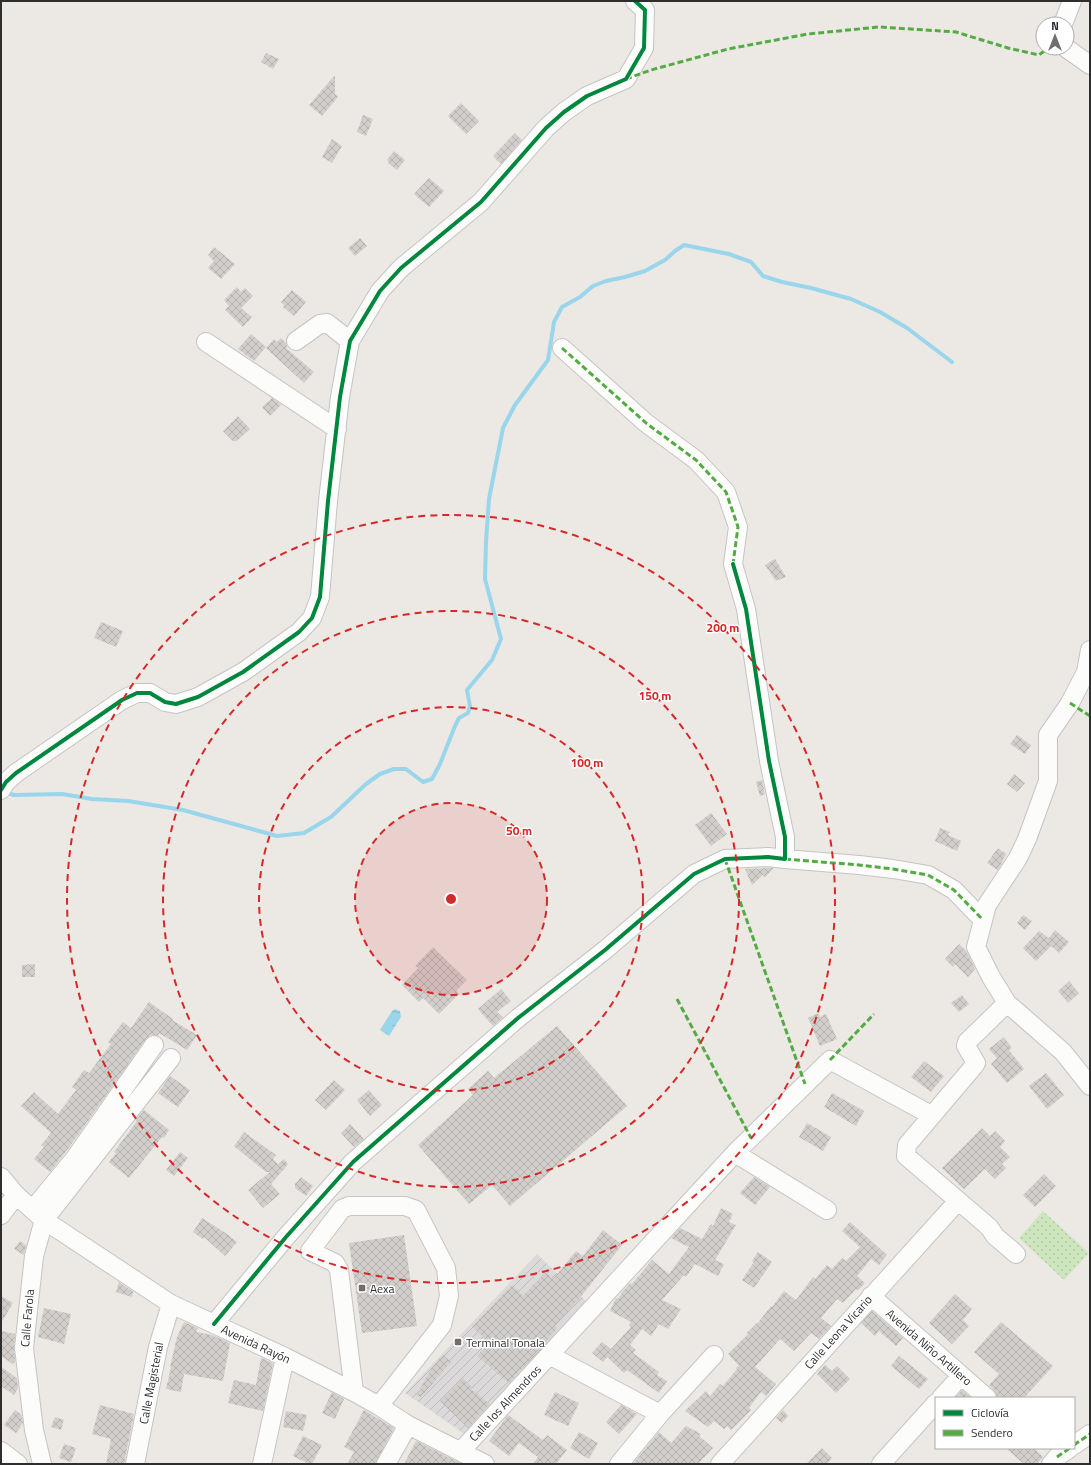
<svg xmlns="http://www.w3.org/2000/svg" width="1091" height="1465" font-family="'Titillium Web',sans-serif">
  <style>
    .industrial { fill: url(#industrial-furrows) }
    .park { fill: url(#park-dots) }
    .water { fill: url(#water-ripples) }
    .lines { fill: none; stroke-linecap: round; stroke-linejoin: round }
    .stream { stroke: #99d6ec; stroke-width: 4 }
    .building { fill: url(#building-cross-hatch) }
    .minor-casing { stroke: #c5c4c5; stroke-width: 20 }
    .minor { stroke: #fcfcfb; stroke-width: 18 }
    .quiet { stroke: #54ab44; stroke-width: 3; stroke-dasharray: 6 3; stroke-linecap: butt }
    .cycleway-casing { stroke: #fff; stroke-width: 6 }
    .cycleway { stroke: #00873e; stroke-width: 4 }
    .ring { fill: none; stroke: #d62828; stroke-width: 2; stroke-dasharray: 7 5 }
    .poi-dot { fill: #706f6e; stroke: #fff; stroke-width: 1.5 }
    .labels { text-anchor: middle; dominant-baseline: central; stroke-width: 3; stroke-linejoin: round; paint-order: stroke }
    .poi-label { font-size: 12px; fill: #2e2e2e; stroke: #fff; text-anchor: start }
    .street-label { font-size: 12px; fill: #2e2e2e; stroke: #fff }
    .centre { fill: #d62828; stroke: #fff; stroke-width: 2 }
    .ring-label { font-size: 12px; text-anchor: middle; font-weight: bold; fill: #d62828; stroke: #fff; stroke-width: 3; stroke-linejoin: round; paint-order: stroke }
  </style>
  <defs>
    <pattern id="industrial-furrows" width="10" height="10" patternUnits="userSpaceOnUse"><rect width="10" height="10" fill="#dcd9db"/><path d="M-1 1l2-2M0 10L10 0M9 11l2-2" fill="none" stroke="#bdbbbc"/></pattern>
    <pattern id="park-dots" width="8" height="8" patternUnits="userSpaceOnUse"><rect width="8" height="8" fill="#cee6be"/><path d="M2 2h.1M6 6h.1" fill="none" stroke="#b1c6a4" stroke-width="1.8" stroke-linecap="round"/></pattern>
    <pattern id="water-ripples" width="26" height="14" patternUnits="userSpaceOnUse"><rect width="26" height="14" fill="#99d6ec"/><path d="M2 4q2-2 4 0t4 0M15 11q2-2 4 0t4 0" fill="none" stroke="#84b8cb"/></pattern>
    <pattern id="building-cross-hatch" width="8" height="8" patternUnits="userSpaceOnUse"><rect width="8" height="8" fill="#d1cecb"/><path d="M0 0l8 8M0 8l8-8" fill="none" stroke="#b4b1af"/></pattern>
  </defs>
  <rect width="100%" height="100%" fill="#ece8e4"/>
  <path class="industrial" d="M537,1254L589,1304L466,1435L405,1393Z"/>
  <path class="park" d="M1043,1211L1089,1253L1064,1280L1019,1238Z"/>
  <path class="water" d="M395,1009L400,1011L401,1017L389,1036L380,1030L392,1011Z"/>
  <g class="lines">
    <path class="stream" d="M5,792L14,795L62,794L92,799L128,801L183,810L277,836L304,833L331,817L366,784L380,774L394,769H406L423,782L432,779L440,764L455,726L459,718L468,713L470,706L467,690L492,660L501,639L485,579L486,542L489,499L503,428L515,405L548,360L554,322L562,307L580,297L593,286L606,281L625,277L645,271L665,260L675,251L684,245L729,254L751,262L763,276L782,282L811,288L851,299L880,312L907,328L952,362"/>
  </g>
  <path class="building" d="M266,53L279,59L273,69L261,62Z
    M335,75V94L338,97L322,116L309,105Z
    M461,103L479,121L466,134L448,116Z
    M363,115L373,119L366,136L357,132Z
    M515,133L522,140L501,164L493,156Z
    M332,139L342,146L332,163L322,157Z
    M394,151L405,160L397,170L388,163L389,162L387,160Z
    M429,178L444,191L429,207L414,194Z
    M360,238L367,246L355,256L348,248Z
    M214,247L235,264L221,279L208,268L214,261L208,255Z
    M237,287L241,292L245,288L253,296L241,308L252,317L243,327L225,310L229,306L224,300Z
    M292,290L306,302L294,316L283,307L284,305L281,302Z
    M251,334L266,347L254,361L238,349Z
    M281,338L286,343L287,347L286,348L314,372L304,383L266,348L274,339L277,342Z
    M272,398L281,405L270,416L262,407Z
    M238,416L250,429L237,441H233L223,431Z
    M775,559L786,577L776,581L765,565Z
    M101,622L123,631L116,647L94,638Z
    M1017,735L1031,745L1025,754L1010,744Z
    M1014,774L1025,783L1017,792L1007,784Z
    M762,780L765,794L760,796L756,782Z
    M711,813L727,834L711,846L695,825Z
    M940,828L950,832L948,835L961,841L957,851L935,841Z
    M998,848L1006,854L998,870L987,863Z
    M768,868H774L765,877L763,875L752,885L745,869Z
    M1023,915L1032,921L1025,930L1017,923Z
    M1055,930L1069,942L1059,953L1051,946L1036,961L1023,948L1039,931L1049,938Z
    M959,944L967,952L975,969L968,977L955,964L953,967L945,959Z
    M433,947L467,980L456,991L459,994L439,1014L423,998L419,1002L402,985L418,968L415,966Z
    M35,964V977H22V965Z
    M1069,981L1079,993L1068,1003L1058,991Z
    M501,989L511,1001L497,1012L503,1017L493,1026L478,1009Z
    M962,995L969,1004L959,1012L951,1003Z
    M149,1002L173,1019L172,1020L197,1035L187,1050L159,1033L158,1036L150,1035L146,1039L70,1146L50,1172L34,1159L44,1147L41,1145L51,1133L21,1106L34,1092L58,1114L76,1090L72,1087L84,1070L89,1073L111,1044L108,1042L123,1022L131,1028Z
    M818,1013L820,1017L826,1014L837,1039L820,1046L808,1018Z
    M557,1026L627,1106L510,1206L492,1185L469,1204L418,1145L473,1095L468,1089L488,1071L494,1078Z
    M1004,1037L1012,1048L1009,1050L1024,1069L1007,1083L991,1064L997,1058L989,1049Z
    M924,1061L944,1076L931,1092L911,1077Z
    M1046,1073L1064,1095L1047,1109L1029,1086Z
    M170,1076L190,1090L178,1107L158,1093Z
    M334,1080L345,1090L326,1110L315,1100Z
    M369,1090L382,1105L370,1116L357,1100Z
    M832,1093L864,1111L856,1126L824,1107Z
    M144,1110L169,1130L164,1138L162,1137L129,1178L109,1162L116,1153L114,1152L137,1121L136,1120Z
    M807,1123L831,1137L823,1151L799,1137Z
    M350,1124L364,1139L354,1147L341,1133Z
    M982,1128L990,1136L995,1131L1005,1141L1000,1147L1010,1157L1002,1164L1006,1168L995,1179L985,1169L964,1189L942,1168Z
    M244,1132L276,1155L273,1159L278,1164L284,1159L288,1164L284,1169L285,1170H283L271,1184L280,1194L263,1208L248,1190L270,1172H266L234,1146Z
    M180,1152L188,1158L174,1176L166,1170Z
    M1044,1174L1056,1186L1035,1207L1023,1195Z
    M301,1177L313,1186L306,1196L295,1188V1184Z
    M754,1177L770,1187L755,1205L740,1193Z
    M721,1208L733,1214L729,1222L736,1225L715,1260L724,1264L718,1276L695,1264L686,1277L684,1275L662,1300L681,1309L668,1329L659,1324L651,1336L642,1329L630,1345L636,1350L633,1353L659,1372L657,1375L667,1381L659,1393L627,1370L624,1373L607,1357L603,1362L592,1353L602,1342L611,1349L631,1327L629,1325L631,1322L610,1311L616,1298L618,1299L623,1291L630,1283L632,1284L652,1260L669,1274L689,1247L671,1238L672,1237L680,1228L702,1239L711,1224L713,1226Z
    M202,1218L227,1234L237,1242L225,1256L204,1237L203,1239L193,1232Z
    M850,1222L887,1255L879,1265L871,1259L857,1276L865,1283L858,1290L856,1289L843,1303L837,1299L821,1318L831,1326L819,1339L811,1333L794,1351L780,1339L755,1367L776,1384L766,1396L761,1392L749,1408L751,1410L731,1430L727,1426L724,1429L714,1421L708,1427L685,1411L706,1391L710,1396L720,1384L723,1386L737,1369L736,1368L739,1366L728,1354L748,1334L747,1333L757,1323H758L771,1306L772,1307L784,1291L796,1300L813,1277L815,1279L827,1265L832,1269L842,1258L846,1261L860,1247L842,1231Z
    M603,1230L622,1245L579,1299L555,1326L557,1329L509,1383L477,1356L489,1343L472,1327L512,1285L523,1296L545,1272L553,1279L576,1251L583,1256Z
    M404,1235L417,1326L362,1333L349,1243Z
    M20,1241L26,1245L24,1255L14,1249Z
    M758,1252L772,1262L754,1288L742,1280L754,1262L752,1261Z
    M119,1282L133,1292L132,1297L116,1292Z
    M955,1294L972,1309L963,1320L969,1326L952,1344L929,1323Z
    M1,1296L13,1303L1,1323Z
    M44,1308L71,1314L64,1344L38,1337Z
    M872,1311L903,1338L896,1346L879,1331L875,1336L861,1323Z
    M184,1322L198,1328L196,1332L212,1335L230,1343L223,1381L184,1374L181,1392L166,1389L171,1367H170L177,1337Z
    M1001,1322L1053,1366L1024,1398H997L994,1390L989,1385L999,1374L974,1352Z
    M1,1331L15,1334L14,1347L15,1361L13,1364L1,1356Z
    M443,1355L451,1362L421,1397L417,1395L431,1369Z
    M899,1356L928,1379L919,1389L891,1366Z
    M261,1358L273,1363L263,1411L228,1403L234,1380L256,1385Z
    M825,1365L832,1371L837,1366L850,1379L836,1393L817,1374Z
    M1,1367L17,1378L18,1388L14,1395L1,1386Z
    M463,1378L472,1387L471,1389L490,1404L468,1428L440,1401Z
    M962,1390L971,1398H955Z
    M332,1392L344,1399L335,1419L322,1413Z
    M555,1392L579,1403L568,1426L544,1415Z
    M100,1405L134,1414L124,1464H106L111,1439L92,1434Z
    M621,1405L637,1414L619,1434L606,1422Z
    M15,1410L21,1414L23,1423L16,1433L4,1425Z
    M364,1410L394,1428L375,1464H347L354,1452L344,1447Z
    M783,1410L788,1416L782,1423L776,1418Z
    M286,1411L307,1415L303,1431L283,1427Z
    M508,1415L543,1440L547,1435L567,1450L556,1464H533L538,1457L519,1443L509,1456L489,1441Z
    M55,1417L64,1420L61,1430L51,1427Z
    M686,1426L701,1434L699,1436L713,1448L698,1464H633L659,1432L671,1443Z
    M579,1432L598,1443L589,1459L570,1448Z
    M303,1436L322,1445L312,1464H309L293,1456Z
    M416,1441L462,1464H404Z
    M64,1444L76,1448L71,1462L59,1458Z
    M822,1448L832,1458L827,1464H806Z
    M1006,1448H1034L1043,1457L1037,1464H1024Z"/>
  <g class="lines">
    <g class="minor-casing">
      <path id="minor" d="M1063,24L1072,1
        M1066,48L1090,65
        M296,341L320,324L327,323L350,341
        M206,342L337,429
        M1090,650L1086,672L1070,703L1048,735V781L1027,839L1018,858L987,905L976,947L991,977L1007,1003L1063,1052L1090,1086
        M1,790L6,782L16,773L122,700L137,693H150L165,702L176,704L198,697L243,672L299,632L312,618L320,597L328,501L340,397L350,341L380,291L401,268L481,202L546,128L564,112L587,96L626,79L644,48L645,10L635,1
        M785,859L859,865L893,869L928,875L954,890L983,920
        M1007,1003L967,1042L966,1046L976,1063L974,1066L907,1145L906,1156L989,1227L995,1236L1016,1254
        M735,1153L827,1210
        M1,1177L16,1195L44,1220L171,1304L285,1357L354,1392L379,1406L408,1425L485,1464
        M33,1209L75,1158L154,1045
        M1,1215L16,1195
        M871,1296L987,1398
        M214,1324L286,1237L353,1162L518,1018L605,950L694,874L725,859L768,857L785,859V837L769,761L746,609L733,564L738,527L726,492L696,460L646,423L562,348
        M549,1355L660,1414
        M354,1392L339,1270L335,1263L310,1251L342,1209L349,1206H405L416,1210L446,1268L449,1296L442,1325L379,1406
        M941,1398L961,1376
        M1074,1445L1090,1434
        M1,1451L18,1464
        M461,1451L735,1153L830,1060L931,1115
        M42,1464L34,1430L24,1348L34,1256L44,1220L171,1058
        M135,1464L158,1347L171,1304
        M262,1464L285,1357
        M386,1464L408,1425
        M619,1464L660,1414L714,1355
        M720,1464L958,1201
        M881,1464L936,1403
        M1051,1464L1057,1457L1070,1448"/>
    </g>
    <use href="#minor" class="minor"/>
    <path class="quiet" d="M626,79L651,70L728,49L808,34L879,27L956,32L1008,48L1039,55L1048,48
      M562,348L646,423L696,460L726,492L738,527L733,564
      M1070,703L1090,716
      M725,859L805,1084
      M785,859L859,865L893,869L928,875L954,890L983,920
      M677,999L751,1138
      M830,1060L874,1014
      M1074,1445L1090,1434
      M1057,1457L1070,1448"/>
    <g class="cycleway-casing">
      <path id="cycleway" d="M1,790L6,782L16,773L122,700L137,693H150L165,702L176,704L198,697L243,672L299,632L312,618L320,597L328,501L340,397L350,341L380,291L401,268L481,202L546,128L564,112L587,96L626,79L644,48L645,10L635,1
        M214,1324L286,1237L353,1162L518,1018L605,950L694,874L725,859L768,857L785,859V837L769,761L746,609L733,564"/>
    </g>
    <use href="#cycleway" class="cycleway"/>
  </g>
  <circle cx="451" cy="899" r="96" fill="#d62828" fill-opacity=".12"/>
  <g class="ring">
    <circle cx="451" cy="899" r="96"/>
    <circle cx="451" cy="899" r="192"/>
    <circle cx="451" cy="899" r="288"/>
    <circle cx="451" cy="899" r="384"/>
  </g>
  <g class="poi-dot">
    <rect x="358" y="1284" width="8" height="8" rx="2"/>
    <rect x="454" y="1338" width="8" height="8" rx="2"/>
  </g>
  <g class="labels">
    <g class="poi-label">
      <text x="370" y="1288">Aexa</text>
      <text x="466" y="1342">Terminal Tonala</text>
    </g>
    <g class="street-label">
      <text transform="translate(27 1318) rotate(-85)">Calle Farola</text>
      <text transform="translate(838 1332) rotate(-48)">Calle Leona Vicario</text>
      <text transform="translate(256 1344) rotate(25)">Avenida Rayón</text>
      <text transform="translate(929 1347) rotate(41)">Avenida Niño Artillero</text>
      <text transform="translate(151 1383) rotate(-79)">Calle Magisterial</text>
      <text transform="translate(505 1403) rotate(-47)">Calle los Almendros</text>
    </g>
  </g>
  <circle cx="451" cy="899" r="6" class="centre"/>
  <g class="ring-label">
    <text x="723" y="632">200 m</text>
    <text x="655" y="700">150 m</text>
    <text x="587" y="767">100 m</text>
    <text x="519" y="835">50 m</text>
  </g>
  <rect width="1091" height="1465" fill="none" stroke="#2e2e2e" stroke-width="4"/>
  <rect x="935" y="1397" width="140" height="52" fill="#ffffff" stroke="#ababab"/>
  <rect x="943" y="1410" width="20" height="6" fill="#00873e" stroke="#ababab"/>
  <text x="971" y="1417" font-size="12" fill="#2e2e2e">Ciclovía</text>
  <rect x="943" y="1430" width="20" height="6" fill="#54ab44" stroke="#ababab"/>
  <text x="971" y="1437" font-size="12" fill="#2e2e2e">Sendero</text>
  <g transform="translate(1055 36)"><circle r="19" fill="#ffffff" stroke="#ababab"/>
  <path d="M0-3L7 15L0 10L-7 15Z" fill="#706f6e"/>
  <text y="-6" font-size="11" font-weight="bold" text-anchor="middle" fill="#2e2e2e">N</text>
  </g>
</svg>
